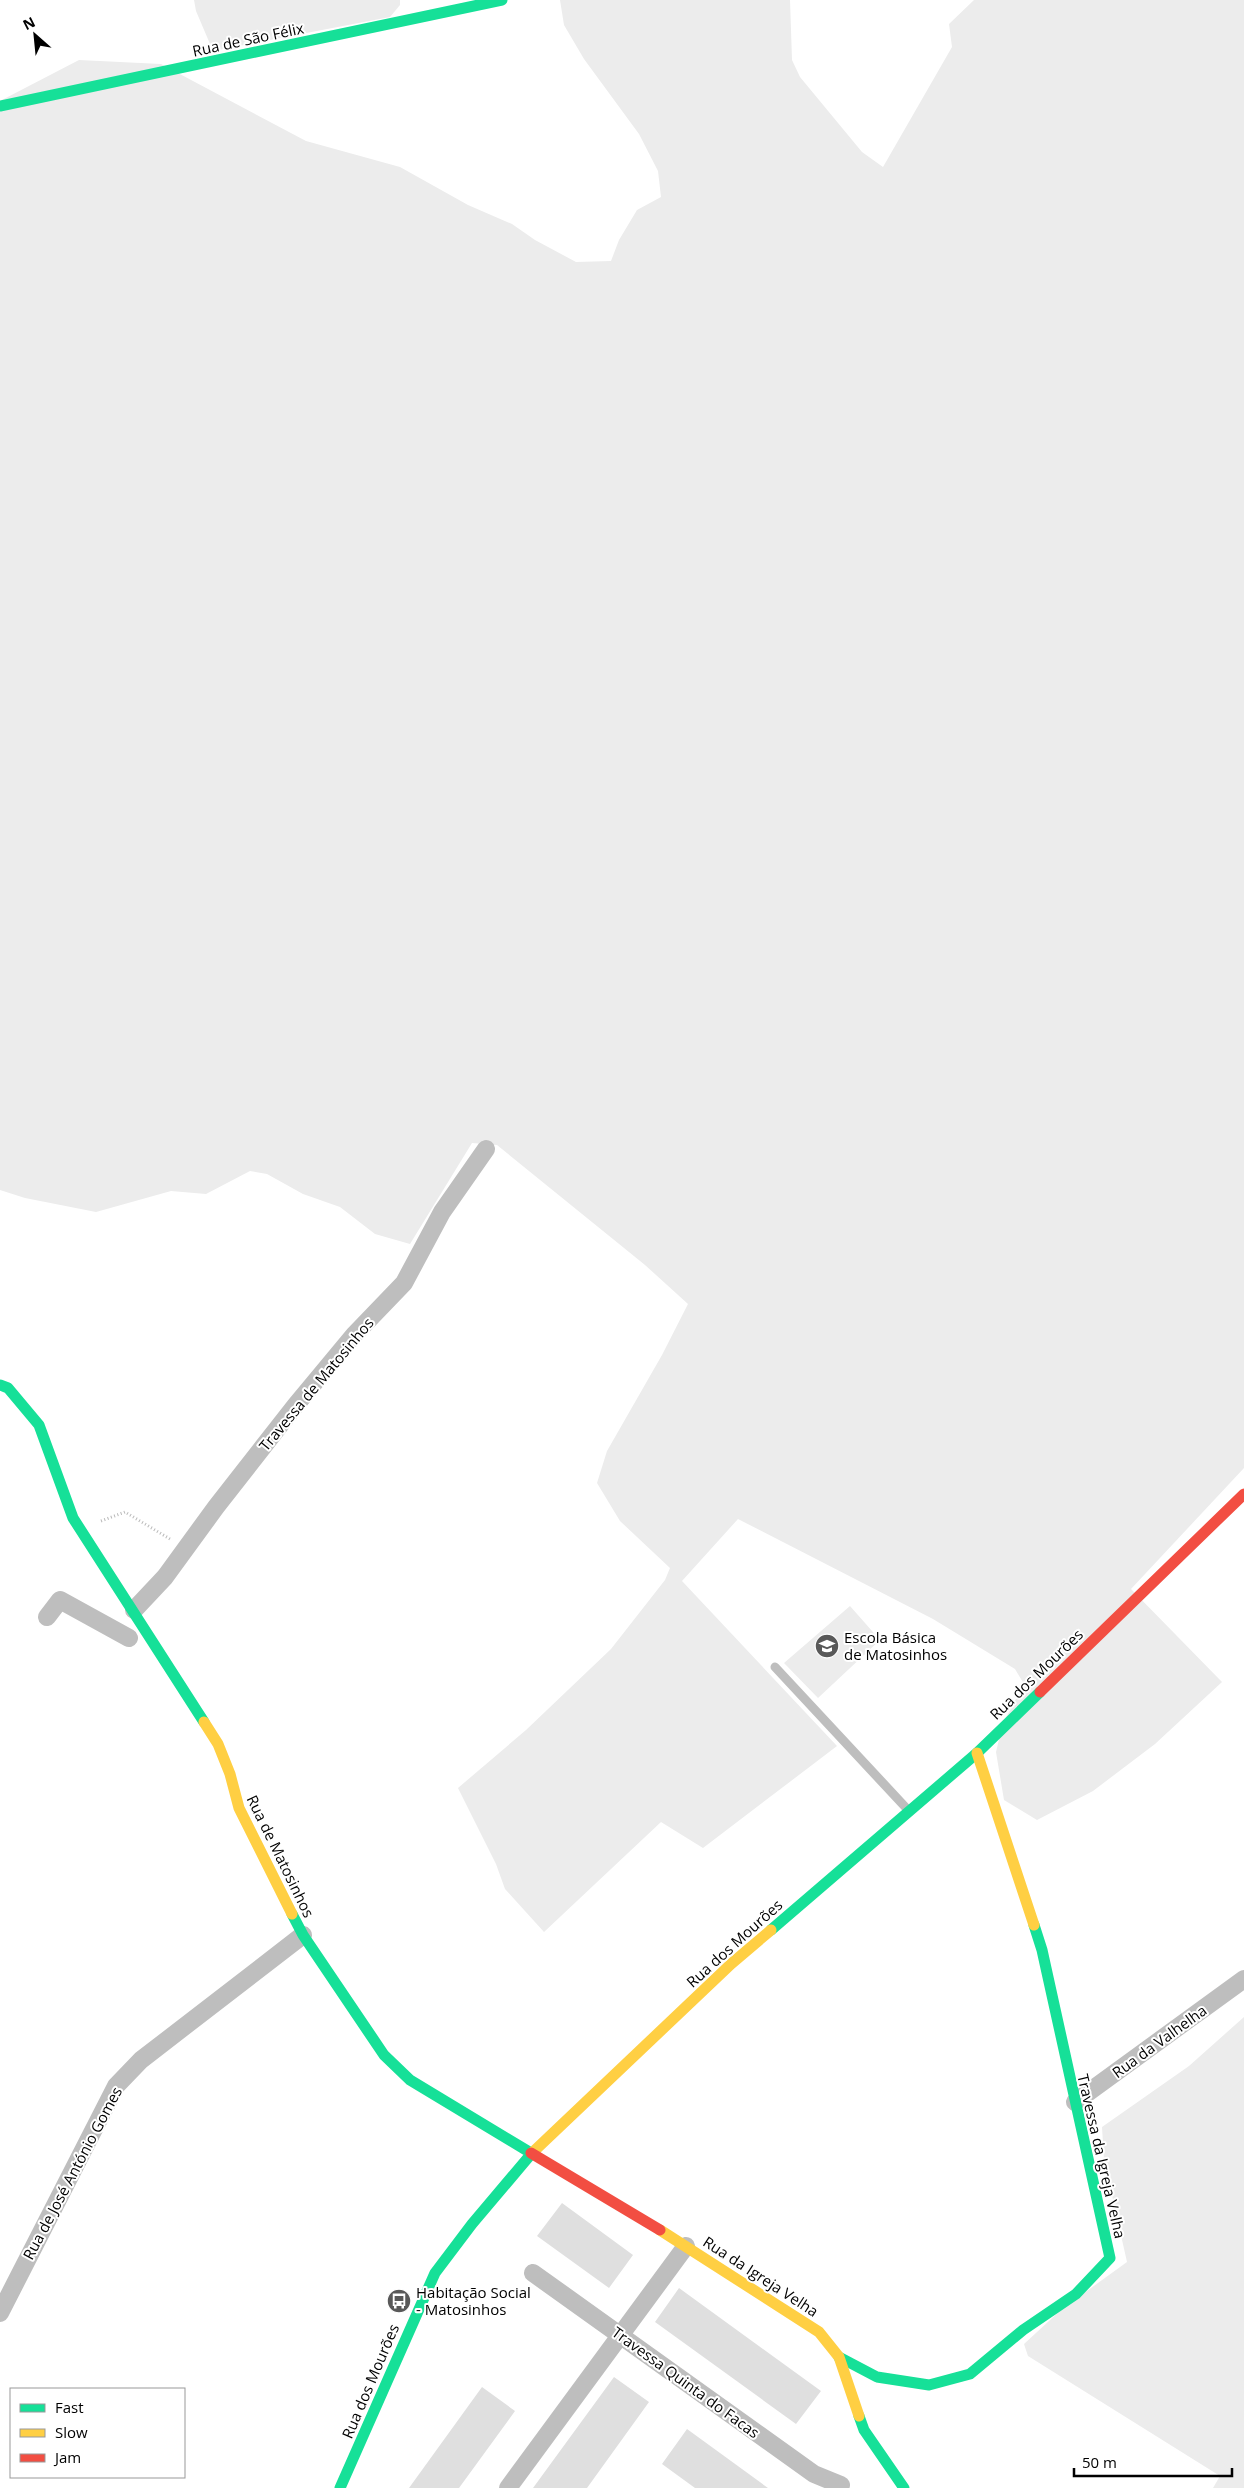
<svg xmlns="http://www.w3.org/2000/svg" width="1244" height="2488" font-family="'Open Sans',sans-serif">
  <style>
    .green { fill: #ececec }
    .building { fill: #dfdfdf }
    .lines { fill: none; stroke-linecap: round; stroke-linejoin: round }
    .path { stroke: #b9b9b9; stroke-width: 3; stroke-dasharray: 1 2.5; stroke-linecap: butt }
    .lane { stroke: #bebebe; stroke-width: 9 }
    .street { stroke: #bebebe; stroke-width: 18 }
    .fast { stroke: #16e098; stroke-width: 11 }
    .slow { stroke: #ffcf43; stroke-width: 11 }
    .jam { stroke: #f24e42; stroke-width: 11 }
    .labels { text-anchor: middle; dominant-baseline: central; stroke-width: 4; stroke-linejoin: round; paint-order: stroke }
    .street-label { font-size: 15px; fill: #000; stroke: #fff }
    .poi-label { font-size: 15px; fill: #000; stroke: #fff; text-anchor: start }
  </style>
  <rect width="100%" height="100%" fill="#fff"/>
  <path class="green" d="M194,0H400V5L390,17L213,51L196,11Z
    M560,0H790L792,60L800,77L862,152L883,167L952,47L949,24L974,0H1244V1468L1131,1589L1222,1682L1155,1744L1093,1791L1037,1820L1004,1800L996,1752L1003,1723L1024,1684L1015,1669L933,1619L738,1519L682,1581L837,1746L703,1848L661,1822L544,1932L505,1889L496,1864L458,1788L526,1730L611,1649L665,1580L670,1568L620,1521L597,1483L607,1451L662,1355L688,1304L645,1265L497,1145L472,1143L410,1244L375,1234L340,1207L303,1194L267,1174L250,1171L206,1194L171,1191L96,1212L25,1198L0,1190V101L79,60L161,64L306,141L400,167L468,205L512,224L535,240L576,262L611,261L619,240L637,210L661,197L658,171L639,134L584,59L564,25Z
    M850,1606L880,1640L818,1698L784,1663Z
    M1244,2017V2488H1213L1220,2476L1028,2356L1024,2344L1062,2309L1127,2262L1104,2160L1102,2127L1189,2066Z"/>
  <path class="building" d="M562,2203L633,2255L609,2288L537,2236Z
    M679,2288L821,2391L796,2424L655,2322Z
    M614,2377L649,2402L587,2488H533Z
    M482,2387L515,2411L459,2488H409Z
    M687,2429L768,2488H695L662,2464Z"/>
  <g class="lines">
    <path class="path" d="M101,1521L125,1512L170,1539"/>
    <path class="lane" d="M775,1667L909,1811"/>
    <path class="street" d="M134,1610L165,1577L216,1507L295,1406L354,1335L404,1283L442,1212L486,1149
      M47,1617L60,1600L129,1638
      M1075,2102L1244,1979
      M533,2273L814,2474L841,2485
      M0,2313L116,2086L141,2060L303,1935
      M508,2488L686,2246"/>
    <path class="fast" d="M0,106L502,0
      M0,1385L8,1388L39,1425L73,1518L204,1722
      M292,1914L303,1935L384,2055L410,2080L531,2153
      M771,1930L977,1753L1040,1692
      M839,2357L877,2377L929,2385L970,2374L1023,2330L1076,2294L1110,2258L1042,1950L1034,1925
      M859,2416L864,2430L904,2488
      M340,2488L435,2273L472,2224L532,2153"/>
    <path class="slow" d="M204,1722L218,1744L230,1774L239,1808L292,1914
      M977,1753L1034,1925
      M532,2153L731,1964L771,1930
      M660,2230L819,2332L839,2357L859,2416"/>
    <path class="jam" d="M1040,1692L1244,1494
      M531,2153L660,2230"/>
  </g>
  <defs>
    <g id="school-disc" transform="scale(1.25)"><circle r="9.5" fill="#595959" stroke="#fff"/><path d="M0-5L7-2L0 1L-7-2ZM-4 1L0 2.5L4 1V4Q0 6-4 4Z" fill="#fff"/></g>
    <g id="bus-disc" transform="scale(1.25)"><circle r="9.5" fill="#595959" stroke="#fff"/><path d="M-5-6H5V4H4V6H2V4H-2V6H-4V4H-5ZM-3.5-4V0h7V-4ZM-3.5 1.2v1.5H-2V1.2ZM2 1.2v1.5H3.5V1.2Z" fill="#fff"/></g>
  </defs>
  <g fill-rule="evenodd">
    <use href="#school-disc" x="827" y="1646"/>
    <use href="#bus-disc" x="399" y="2301"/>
  </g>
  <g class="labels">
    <g class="street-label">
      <text transform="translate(248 39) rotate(-12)">Rua de São Félix</text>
      <text transform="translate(316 1384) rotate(-50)">Travessa de Matosinhos</text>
      <text transform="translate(1036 1674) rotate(-44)">Rua dos Mourões</text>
      <text transform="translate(281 1856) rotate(64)">Rua de Matosinhos</text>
      <text transform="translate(734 1943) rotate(-42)">Rua dos Mourões</text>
      <text transform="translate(1159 2041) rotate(-36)">Rua da Valhelha</text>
      <text transform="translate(1102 2156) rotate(77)">Travessa da Igreja Velha</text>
      <text transform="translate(72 2173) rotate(-62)">Rua de José António Gomes</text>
      <text transform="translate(761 2276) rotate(33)">Rua da Igreja Velha</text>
      <text transform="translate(370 2381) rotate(-67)">Rua dos Mourões</text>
      <text transform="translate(686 2382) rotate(36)">Travessa Quinta do Facas</text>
    </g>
    <g class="poi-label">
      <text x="844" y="1637">Escola Básica<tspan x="844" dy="17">de Matosinhos</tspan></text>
      <text x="416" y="2292">Habitação Social<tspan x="416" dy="17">- Matosinhos</tspan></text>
    </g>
  </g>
  <rect x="10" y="2388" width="175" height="90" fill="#ffffff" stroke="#999999"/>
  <rect x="20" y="2404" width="25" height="8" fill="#16e098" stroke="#999999"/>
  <text x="55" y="2413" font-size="15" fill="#000000">Fast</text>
  <rect x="20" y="2429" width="25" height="8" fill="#ffcf43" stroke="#999999"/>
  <text x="55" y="2438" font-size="15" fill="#000000">Slow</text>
  <rect x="20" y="2454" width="25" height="8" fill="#f24e42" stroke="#999999"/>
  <text x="55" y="2463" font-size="15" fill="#000000">Jam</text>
  <g transform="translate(35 35) rotate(333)" stroke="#ffffff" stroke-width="4" paint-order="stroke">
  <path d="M0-4L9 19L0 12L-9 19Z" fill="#000000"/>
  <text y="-8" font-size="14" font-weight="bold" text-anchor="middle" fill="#000000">N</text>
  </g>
  <path d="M1074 2468v8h158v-8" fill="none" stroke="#000000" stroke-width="2.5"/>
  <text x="1082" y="2468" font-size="15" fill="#000000" stroke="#ffffff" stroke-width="4" paint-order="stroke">50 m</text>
</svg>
